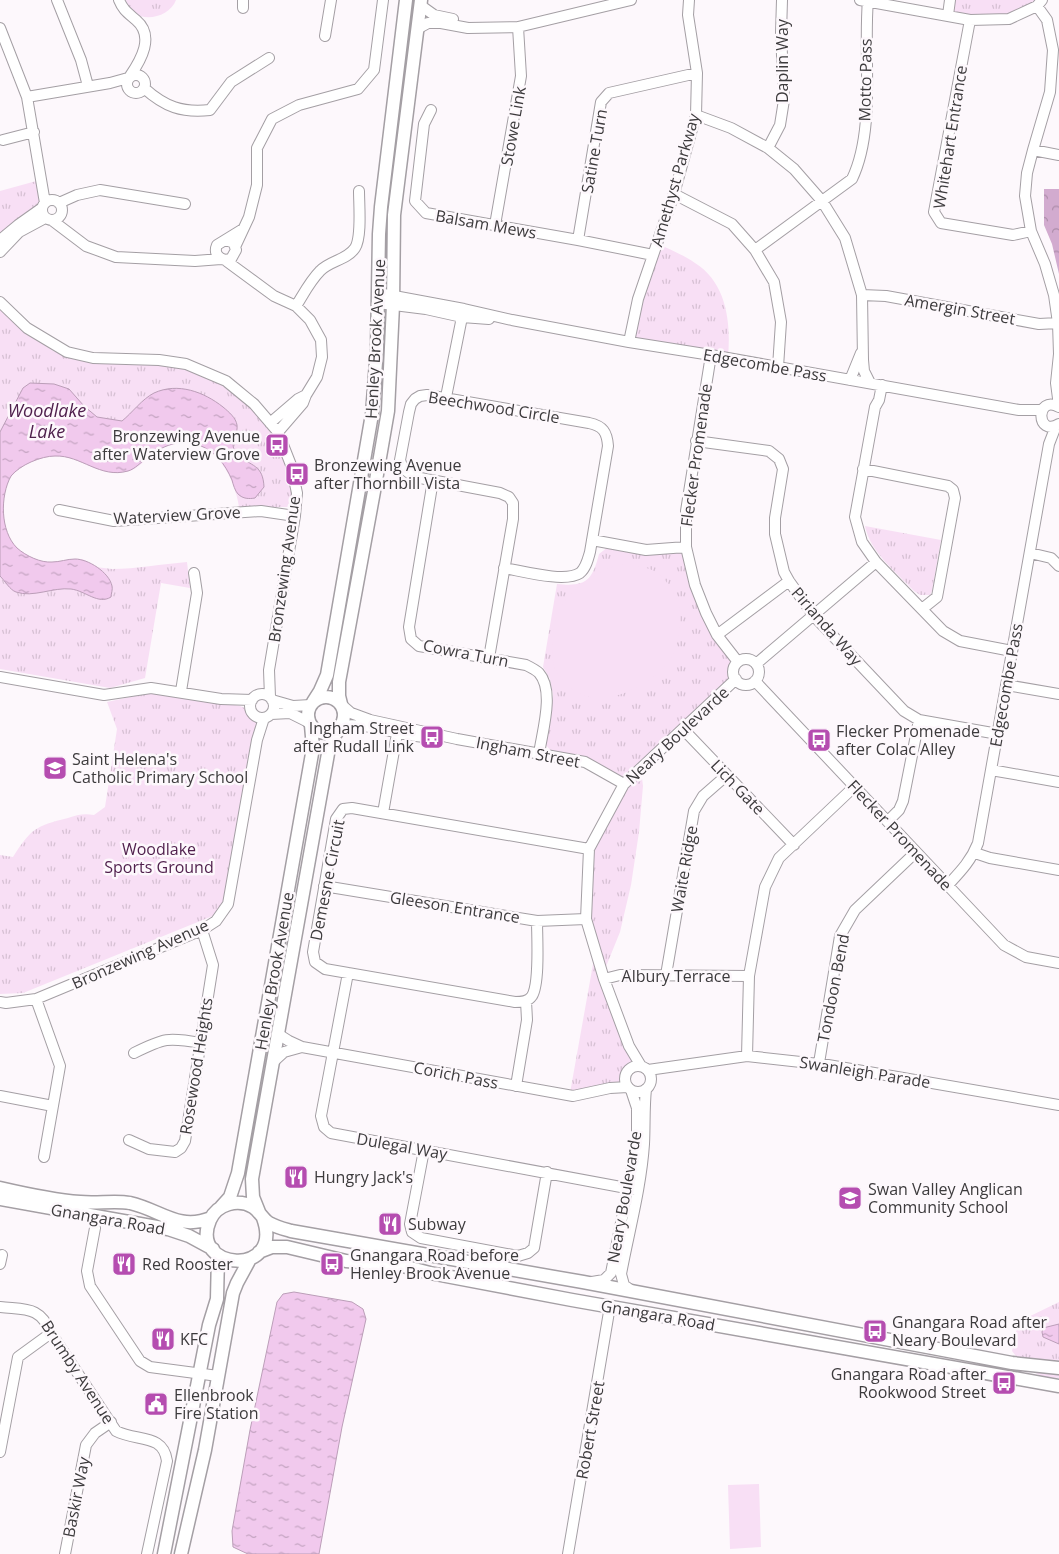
<svg xmlns="http://www.w3.org/2000/svg" width="1059" height="1554" font-family="'Open Sans',sans-serif">
  <style>
    .forest { fill: url(#forest-crowns) }
    .park { fill: url(#park-tufts) }
    .pitch { fill: #f8dff5 }
    .water { fill: url(#water-ripples); stroke: #bb9eb8 }
    .lines { fill: none; stroke-linecap: round; stroke-linejoin: round }
    .minor-casing { stroke: #a49fa4; stroke-width: 12 }
    .major-casing { stroke: #a49fa4; stroke-width: 15 }
    .minor { stroke: #fff; stroke-width: 10 }
    .major { stroke: #fff; stroke-width: 12 }
    .labels { text-anchor: middle; dominant-baseline: central; stroke-width: 5; stroke-linejoin: round; paint-order: stroke }
    .street-label { font-size: 16px; fill: #3d3b3d; stroke: #fdf8fc }
    .poi-label { font-size: 16px; fill: #3d3b3d; stroke: #fdf8fc; text-anchor: start }
    .park-label { font-size: 16px; fill: #4f1f4c; stroke: #fdf8fc }
    .water-label { font-size: 18px; font-style: italic; fill: #4f204d; stroke: #fdf8fc }
  </style>
  <defs>
    <pattern id="forest-crowns" width="20" height="18" patternUnits="userSpaceOnUse" patternTransform="scale(1.25)"><rect width="20" height="18" fill="#d2abcf"/><path d="M2 6a3 3 0 1 1 6 0M12 15a3 3 0 1 1 6 0" fill="none" stroke="#ac8ca9"/></pattern>
    <pattern id="park-tufts" width="24" height="20" patternUnits="userSpaceOnUse" patternTransform="scale(1.25)"><rect width="24" height="20" fill="#f8dff5"/><path d="M3 7l-1-3M5 7V3M7 7l1-3M15 17l-1-3M17 17v-4M19 17l1-3" fill="none" stroke="#d6c0d3"/></pattern>
    <pattern id="water-ripples" width="26" height="14" patternUnits="userSpaceOnUse" patternTransform="scale(1.25)"><rect width="26" height="14" fill="#f1c9ed"/><path d="M2 4q2-2 4 0t4 0M15 11q2-2 4 0t4 0" fill="none" stroke="#c4a4c1"/></pattern>
  </defs>
  <rect width="100%" height="100%" fill="#fdf8fc"/>
  <path class="forest" d="M1044,189H1059V274L1052,244L1044,225Z"/>
  <path class="park" d="M126,0H176C168,21 131,25 126,0Z
    M950,0H1039L1009,19L948,15Z
    M40,180L41,205L0,239V191Z
    M657,243C670,250 684,255 695,263C727,283 731,323 728,357L629,339Z
    M0,310L53,351L92,363L150,364L190,369L223,382L260,412L280,443L292,478L293,507H239C234,471 206,427 164,447C151,452 143,466 130,471C127,472 122,472 119,472C102,473 90,466 76,460C58,452 37,458 22,467C7,477 1,492 1,509C0,536 23,561 50,562C60,563 70,558 80,559C89,560 89,564 97,567C100,568 107,568 112,569C136,569 162,564 187,562L190,588L161,583L145,678L110,688L0,669Z
    M865,526L941,540L932,591L930,595H920L914,591C896,572 870,552 865,526Z
    M608,547L679,552L685,556L694,598L715,638L732,659V678L627,779L586,758L552,752L545,744L553,695L550,679L543,667L557,584C586,587 592,581 599,554Z
    M153,692L179,694L240,706L252,711L258,719L227,898L215,915L23,993L0,994V855L13,857C31,829 35,826 68,818C77,815 84,813 94,815L105,807L117,729L107,702Z
    M641,770L643,786L639,832L631,885L620,932L603,974L629,1038L634,1066C628,1071 627,1075 627,1082L570,1093L595,953L586,921L594,850L627,784Z
    M1059,1302V1378L1042,1377L1022,1364L1012,1351L1018,1322Z"/>
  <path class="pitch" d="M619,564C631,565 649,566 659,574C668,582 676,595 679,606C683,620 678,650 669,661C650,686 604,710 575,691C567,686 560,678 555,669C548,653 554,612 566,599C580,582 599,572 619,564Z
    M147,840L153,861L130,866L126,844Z
    M759,1484L761,1547L730,1549L728,1485Z"/>
  <path class="water" d="M30,383L54,384L69,389L84,406L97,417L122,421C132,413 142,399 154,393C178,382 204,392 223,407C229,412 236,418 237,425C238,433 233,438 233,444C233,448 235,452 236,455C252,466 263,465 264,487L255,498C249,499 243,499 238,494C235,491 233,484 232,480C225,464 216,452 199,445C181,438 161,446 147,458C141,462 135,469 128,471C100,479 81,455 55,456C41,456 20,465 11,476C0,496 0,531 17,548C26,556 41,563 52,562C60,562 67,559 75,559C88,559 109,572 112,586C113,589 111,594 111,597C98,605 86,591 71,589C53,587 33,598 16,592C10,590 5,581 0,576V432L23,388Z
    M294,1292L352,1302L363,1309L366,1319L342,1427L319,1554H248L233,1547L232,1531L250,1430L277,1302L283,1294Z
    M1059,1324V1344L1043,1337L1042,1332L1043,1328Z"/>
  <g class="lines">
    <g class="minor-casing">
      <path id="minor" d="M57,0L81,60L88,86
        M119,0C123,10 128,13 136,20C155,36 141,60 130,76
        M860,0L970,20L1009,19L1037,6L1042,0
        M420,5L434,15L453,19
        M1037,6L1047,20L1053,50L1050,92L1033,150L1027,173L1025,196L1031,231L1045,264L1054,295L1058,323L1059,354L1056,383L1059,406
        M243,8V0
        M948,15L950,0
        M970,20L934,212L941,223L1013,235L1031,231
        M0,28L27,97L45,203
        M417,29L428,23H441L468,28L518,27L631,0
        M325,36L331,0
        M127 84a9 9 0 1 1 18 0a9 9 0 1 1-18 0Z
        M144,88C165,107 182,113 210,110L231,82L269,58
        M27,97L110,83L128,78
        M431,110L424,124L415,201L426,213L578,240L653,255
        M696,115L731,128L768,148L794,169L822,201L845,238L862,295L863,360L864,371L870,383
        M3,140L34,132
        M768,148L780,125L784,100L781,33L782,0
        M1033,150L1059,155
        M674,194L732,224L755,250L774,282L781,322L778,367
        M42 210a10 10 0 1 1 20 0a10 10 0 1 1-20 0Z
        M59,203L77,195L100,190L185,204
        M53,221L86,246L116,257L195,261L221,259
        M495,225L521,76L518,27
        M0,240L18,225L42,208
        M226,240L234,243L236,250L231,259L225,260C217,258 214,252 217,245L243,229
        M578,240L601,102L609,93L697,73
        M235,247L249,217L257,185V148L272,119L299,105L358,89L374,70L383,0
        M755,250L852,179C876,129 863,55 868,0
        M0,252L19,232L45,218
        M225,260L274,296L296,306L310,320L321,340L322,357L317,377L306,395L303,403L278,432
        M378,293L464,309L512,320L629,342L711,355L1019,410H1042
        M862,295L886,296L1039,324L1058,323
        M0,302L27,328L67,352L93,358L159,360L186,364L226,381L254,404L278,432L291,465L297,493L295,516L269,670L270,697
        M378,303L426,309L462,317L489,319
        M296,306C303,295 310,281 320,271C329,261 347,260 355,248C362,237 359,205 359,191
        M629,342L638,299L674,194L696,115L697,73L688,15L689,0
        M711,355L686,511V547L695,585L706,613L717,635L738,662
        M850,380L861,353
        M882,385L879,400L875,407L855,517L862,542L876,562L943,631L960,641L1012,651
        M446,397L463,312
        M1059,407C1035,394 1036,438 1059,424
        M270,423L298,399L306,395
        M696,441L769,451L779,459L783,469L775,518V534L784,572L789,581L814,616L904,711L919,720L998,734
        M863,469L948,486L953,490L955,498L937,597L922,609
        M433,480L409,627L411,639L419,646L425,647L526,665C530,667 536,670 539,673C555,691 542,732 539,754
        M59,510L114,521L261,511L295,516
        M592,540L646,550L686,547
        M1030,553L1051,558L1059,566
        M717,635L789,581
        M489,658L513,519V503L509,497L500,493L415,477C407,472 402,469 400,460L409,412L411,404L415,399L420,396L427,395L589,423C603,426 607,432 608,446L590,552C588,559 586,568 580,573C565,583 522,571 504,568
        M733 672a13 13 0 1 1 26 0a13 13 0 1 1-26 0Z
        M756,664L876,562
        M0,677L104,695L151,688L221,699L252,700
        M755,681L1004,945L1026,957L1059,963
        M1006,685L1059,694
        M181,691L197,593L194,573
        M250 706a12 12 0 1 1 24 0a12 12 0 1 1-24 0Z
        M272,700L293,706L311,705
        M343,706L351,713L370,720L457,739L585,762L624,784
        M271,714L290,713L310,723
        M341,726C368,722 396,735 424,737
        M683,729L794,845
        M991,770L1059,782
        M383,813L398,728
        M888,821L899,810L903,801L919,720
        M975,853L990,858L1059,870
        M324,886L537,921L586,919
        M947,886C960,872 971,861 978,843L1049,444L1056,426
        M537,921C537,937 540,983 532,996C528,1002 521,1002 515,1002L325,969L315,962L313,952L336,819L343,809L352,808L589,849
        M348,973L321,1116L324,1127L331,1133L637,1190
        M666,975L694,811L703,796L727,775
        M604,979L620,975L749,976
        M36,999L60,1066L44,1157
        M0,1002L6,1003L36,999L202,930L216,921L228,904L257,740L264,718
        M278,1034L289,1041L302,1047L573,1096L610,1088L628,1087
        M134,1053C164,1038 168,1037 201,1043
        M747,1056L749,976L765,887L779,858L855,786
        M273,1062L284,1052L302,1047
        M819,1063L840,936L855,910L916,852
        M625 1079a13 13 0 1 1 26 0a13 13 0 1 1-26 0Z
        M641,1066L629,1046L604,979L586,919L589,849L624,784L736,679
        M648,1070L747,1056L828,1065L1059,1105
        M516,1086L527,1020L526,1001
        M0,1096L53,1106
        M129,1140L149,1149L175,1152L181,1148L185,1141L213,965L202,930
        M424,1150L410,1224L412,1232L421,1238L518,1256L528,1253L534,1248L547,1172
        M95,1228L87,1271L90,1286L140,1361L150,1367L218,1376
        M0,1264L2,1255
        M592,1282L604,1280L611,1273L637,1143V1108L631,1090
        M632,1291L624,1285L621,1274C629,1231 641,1188 644,1144C645,1126 644,1108 646,1089
        M0,1307C26,1310 40,1306 51,1333L116,1431C137,1442 163,1433 167,1461L147,1554
        M0,1452L18,1357L51,1333
        M65,1554L86,1445L95,1433L111,1422
        M568,1554L610,1306"/>
    </g>
    <g class="major-casing">
      <path id="major" d="M308 715a18 18 0 1 1 36 0a18 18 0 1 1-36 0Z
        M313,702L320,691L327,675L372,414L377,349L379,234L381,207L406,0
        M341,704L339,696V682L375,486L388,411L393,305L394,215L421,0
        M0,1188C26,1194 53,1200 80,1202C97,1204 114,1200 130,1203C161,1210 178,1231 211,1218
        M0,1199L168,1229L189,1236L213,1249
        M221,1207L230,1197L238,1173L313,748L311,725
        M259,1212L253,1197L252,1179L329,748L333,738L339,729
        M263,1218C285,1278 188,1271 210,1220C217,1204 238,1198 253,1207C259,1211 263,1219 269,1223C276,1227 284,1229 291,1231L583,1282L1012,1363L1059,1368
        M259,1252L272,1247H287L346,1261L399,1265L430,1273L572,1300L1059,1386
        M164,1554L209,1325L217,1299L218,1255
        M181,1554L205,1450L233,1293L237,1283L250,1259"/>
    </g>
    <use href="#minor" class="minor"/>
    <use href="#major" class="major"/>
  </g>
  <defs>
    <g id="bus-square" transform="scale(1.25)"><rect x="-9" y="-9" width="18" height="18" rx="4" fill="#b54db0" stroke="#fdf8fc"/><path d="M-5-6H5V4H4V6H2V4H-2V6H-4V4H-5ZM-3.5-4V0h7V-4ZM-3.5 1.2v1.5H-2V1.2ZM2 1.2v1.5H3.5V1.2Z" fill="#fff"/></g>
    <g id="school-square" transform="scale(1.25)"><rect x="-9" y="-9" width="18" height="18" rx="4" fill="#b54db0" stroke="#fdf8fc"/><path d="M0-5L7-2L0 1L-7-2ZM-4 1L0 2.5L4 1V4Q0 6-4 4Z" fill="#fff"/></g>
    <g id="restaurant-square" transform="scale(1.25)"><rect x="-9" y="-9" width="18" height="18" rx="4" fill="#b54db0" stroke="#fdf8fc"/><path d="M-5-6h1v4h1v-4h1v4h1v-4h1v5L-1.5 .5V6h-2V.5L-5-1ZM5-6V6H3V1.5H1.5Q1.5-4 5-6Z" fill="#fff"/></g>
    <g id="civic-square" transform="scale(1.25)"><rect x="-9" y="-9" width="18" height="18" rx="4" fill="#b54db0" stroke="#fdf8fc"/><path d="M-.6-6.5H3V-4.5H.6V-3L4-1V1h2V6H-6V1h2V-1L-.6-3ZM-1.2 2.5V6h2.4V2.5Z" fill="#fff"/></g>
  </defs>
  <g fill-rule="evenodd">
    <use href="#bus-square" x="277" y="445"/>
    <use href="#bus-square" x="297" y="474"/>
    <use href="#bus-square" x="432" y="737"/>
    <use href="#bus-square" x="819" y="740"/>
    <use href="#school-square" x="55" y="768"/>
    <use href="#restaurant-square" x="296" y="1177"/>
    <use href="#school-square" x="850" y="1198"/>
    <use href="#restaurant-square" x="390" y="1224"/>
    <use href="#restaurant-square" x="124" y="1264"/>
    <use href="#bus-square" x="332" y="1264"/>
    <use href="#bus-square" x="875" y="1331"/>
    <use href="#restaurant-square" x="163" y="1339"/>
    <use href="#bus-square" x="1004" y="1383"/>
    <use href="#civic-square" x="156" y="1404"/>
  </g>
  <g class="labels">
    <g class="street-label">
      <text transform="translate(782 61) rotate(-90)">Daplin Way</text>
      <text transform="translate(865 80) rotate(-89)">Motto Pass</text>
      <text transform="translate(513 126) rotate(-80)">Stowe Link</text>
      <text transform="translate(950 137) rotate(-81)">Whitehart Entrance</text>
      <text transform="translate(594 151) rotate(-80)">Satine Turn</text>
      <text transform="translate(675 180) rotate(-74)">Amethyst Parkway</text>
      <text transform="translate(486 224) rotate(10)">Balsam Mews</text>
      <text transform="translate(960 309) rotate(10)">Amergin Street</text>
      <text transform="translate(375 339) rotate(-87)">Henley Brook Avenue</text>
      <text transform="translate(765 365) rotate(10)">Edgecombe Pass</text>
      <text transform="translate(494 407) rotate(9)">Beechwood Circle</text>
      <text transform="translate(696 455) rotate(-82)">Flecker Promenade</text>
      <text transform="translate(177 515) rotate(-3)">Waterview Grove</text>
      <text transform="translate(284 569) rotate(-82)">Bronzewing Avenue</text>
      <text transform="translate(827 626) rotate(49)">Pirianda Way</text>
      <text transform="translate(466 653) rotate(11)">Cowra Turn</text>
      <text transform="translate(1006 685) rotate(-80)">Edgecombe Pass</text>
      <text transform="translate(677 735) rotate(-43)">Neary Boulevarde</text>
      <text transform="translate(528 752) rotate(11)">Ingham Street</text>
      <text transform="translate(738 787) rotate(46)">Lich Gate</text>
      <text transform="translate(900 835) rotate(47)">Flecker Promenade</text>
      <text transform="translate(684 869) rotate(-80)">Waite Ridge</text>
      <text transform="translate(327 880) rotate(-79)">Demesne Circuit</text>
      <text transform="translate(455 907) rotate(9)">Gleeson Entrance</text>
      <text transform="translate(140 954) rotate(-24)">Bronzewing Avenue</text>
      <text transform="translate(274 971) rotate(-80)">Henley Brook Avenue</text>
      <text x="676" y="976">Albury Terrace</text>
      <text transform="translate(833 988) rotate(-79)">Tondoon Bend</text>
      <text transform="translate(196 1066) rotate(-81)">Rosewood Heights</text>
      <text transform="translate(865 1072) rotate(9)">Swanleigh Parade</text>
      <text transform="translate(456 1075) rotate(11)">Corich Pass</text>
      <text transform="translate(402 1146) rotate(10)">Dulegal Way</text>
      <text transform="translate(624 1197) rotate(-80)">Neary Boulevarde</text>
      <text transform="translate(108 1219) rotate(10)">Gnangara Road</text>
      <text transform="translate(658 1315) rotate(10)">Gnangara Road</text>
      <text transform="translate(78 1372) rotate(57)">Brumby Avenue</text>
      <text transform="translate(590 1430) rotate(-80)">Robert Street</text>
      <text transform="translate(76 1497) rotate(-79)">Baskir Way</text>
    </g>
    <g class="poi-label">
      <text x="260" y="436" text-anchor="end">Bronzewing Avenue<tspan x="260" dy="18">after Waterview Grove</tspan></text>
      <text x="314" y="465">Bronzewing Avenue<tspan x="314" dy="18">after Thornbill Vista</tspan></text>
      <text x="414" y="728" text-anchor="end">Ingham Street<tspan x="414" dy="18">after Rudall Link</tspan></text>
      <text x="836" y="731">Flecker Promenade<tspan x="836" dy="18">after Colac Alley</tspan></text>
      <text x="72" y="759">Saint Helena's<tspan x="72" dy="18">Catholic Primary School</tspan></text>
      <text x="314" y="1177">Hungry Jack's</text>
      <text x="868" y="1189">Swan Valley Anglican<tspan x="868" dy="18">Community School</tspan></text>
      <text x="408" y="1224">Subway</text>
      <text x="350" y="1255">Gnangara Road before<tspan x="350" dy="18">Henley Brook Avenue</tspan></text>
      <text x="142" y="1264">Red Rooster</text>
      <text x="892" y="1322">Gnangara Road after<tspan x="892" dy="18">Neary Boulevard</tspan></text>
      <text x="180" y="1339">KFC</text>
      <text x="986" y="1374" text-anchor="end">Gnangara Road after<tspan x="986" dy="18">Rookwood Street</tspan></text>
      <text x="174" y="1395">Ellenbrook<tspan x="174" dy="18">Fire Station</tspan></text>
    </g>
    <g class="park-label">
      <text x="159" y="849">Woodlake<tspan x="159" dy="18">Sports Ground</tspan></text>
    </g>
    <g class="water-label">
      <text x="47" y="410">Woodlake<tspan x="47" dy="21">Lake</tspan></text>
    </g>
  </g>
</svg>
